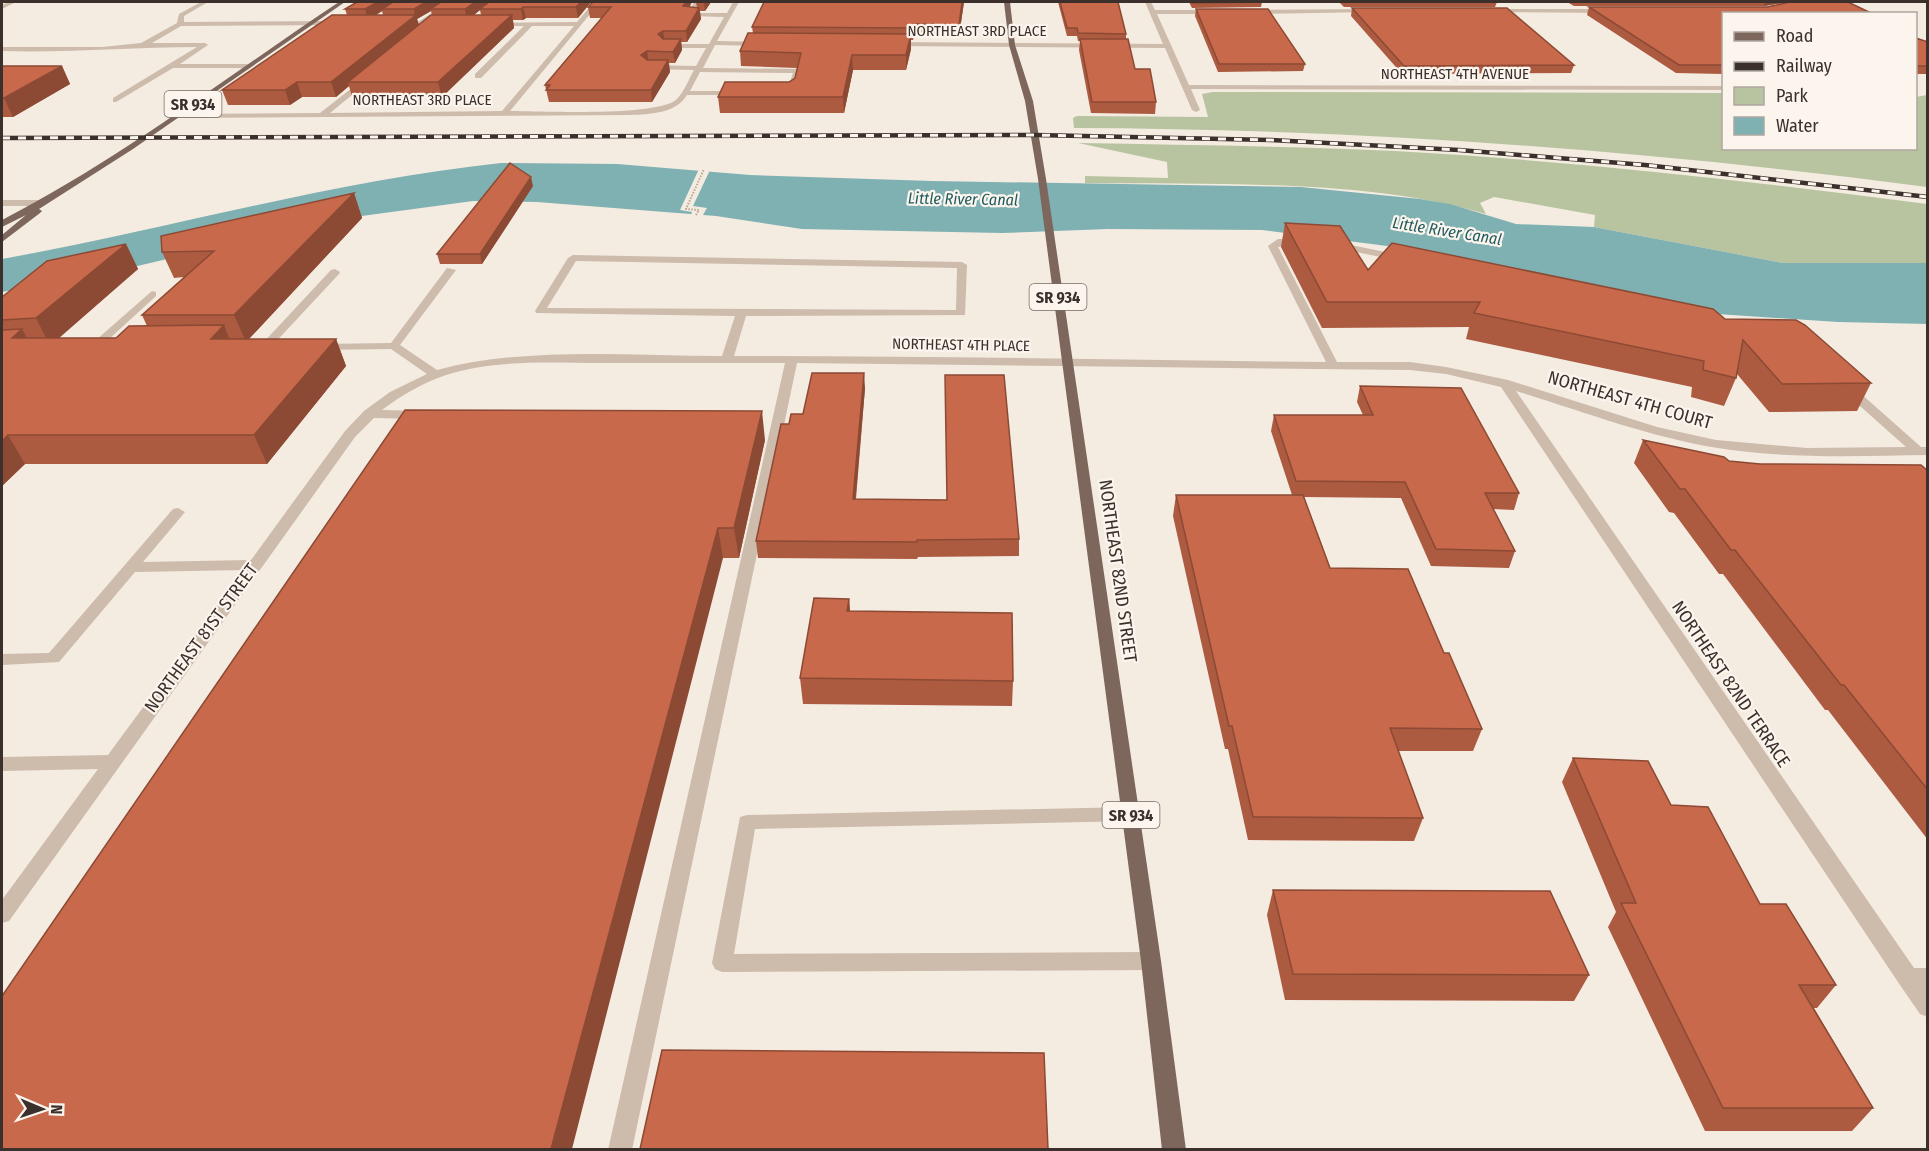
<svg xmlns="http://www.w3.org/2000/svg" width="1929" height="1151" font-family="'Fira Sans Condensed',sans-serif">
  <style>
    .green { fill: #b8c4a0 }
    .water { fill: #7fb0b2 }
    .pier { fill: #f4ebe1 }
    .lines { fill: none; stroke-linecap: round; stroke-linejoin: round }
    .path { stroke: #b9a596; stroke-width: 2; stroke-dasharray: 1.5 1.5; stroke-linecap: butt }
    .minor { fill: #cdbbac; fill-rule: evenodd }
    .major { fill: #7d675c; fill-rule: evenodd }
    .rail-casing { stroke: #3b302b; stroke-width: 4.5 }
    .rail { stroke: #fbf5ee; stroke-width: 3; stroke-dasharray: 8; stroke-linecap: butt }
    .wall { fill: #ac5a40; fill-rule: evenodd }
    .shaded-wall { fill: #8c4a34 }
    .building { fill: #c8694b; stroke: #8c4a34; stroke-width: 1.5 }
    .labels { text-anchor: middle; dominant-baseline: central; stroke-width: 4.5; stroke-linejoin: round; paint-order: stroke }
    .far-street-label { font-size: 15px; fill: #3b302b; stroke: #fbf5ee }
    .shield { fill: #fbf5ee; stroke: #756b66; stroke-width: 1.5 }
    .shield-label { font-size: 16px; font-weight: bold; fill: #3b302b }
    .far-water-label { font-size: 16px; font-style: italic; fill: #1f5a5e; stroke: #fbf5ee }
    .street-label { font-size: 18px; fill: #3b302b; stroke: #fbf5ee }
  </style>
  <rect width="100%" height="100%" fill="#f4ebe1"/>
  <path class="green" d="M1213,92L1723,93L1724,148H1916V97L1927,95V187C1644,150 1360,129 1074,128L1073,118L1077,116L1208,117L1202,94Z
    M1078,143C1184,145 1289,146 1395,151C1573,161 1751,181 1927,204V263H1783L1594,227L1595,215L1494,197L1480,203L1486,214C1362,178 1214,185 1085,183V176L1168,178L1167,162Z"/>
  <path class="water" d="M501,163L617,164L750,175L932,181L1301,187L1420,199L1450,204L1516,224L1594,227L1783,263H1927L1928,324L1838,322L1702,313L1442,253L1262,230L1108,229L1002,233L802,229L716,216L537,202L473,201L332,220L112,272L2,292V259C168,229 332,181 501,163Z"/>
  <path class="pier" d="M699,169L710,170L693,206L707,208L703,215H691L692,212L680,210Z"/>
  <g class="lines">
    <path class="path" d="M696,215L699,210L686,209L704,169"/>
    <path class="minor" d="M9,2H16L2,9V5Z
      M201,2H208L184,16V22L339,21L342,23L339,25L181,26L152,43H205L208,45L180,64H247L251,66L247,68H173L116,102H113V98L197,47C132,47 67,53 2,51V47H102L141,43L177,23L179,14Z
      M448,2H454L422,24H418V22Z
      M594,2H600L510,111C541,111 659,117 677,99C684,92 689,79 694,70L649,69L645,67L649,65L696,66L706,48H665L662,46L665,44H709L724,17L687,16L694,2H700L693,13H727L733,2H739L717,41L764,42L767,44L764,46L715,45L703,68L800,69L794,93L790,95L783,93L787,91L793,73L700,72L690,91H739L743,93L739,95H687C676,114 649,114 630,115L176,118L172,116L176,114L320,113L366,77L369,81L330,113L502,111L574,26H532L481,78H475V74L524,26H495L493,23L577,22Z
      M1145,2H1151L1155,10H1216L1219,12L1216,14H1157L1189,85L1724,86V90L1191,89L1200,110L1196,112L1192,110L1165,48L893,46L890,44L893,42L1163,44Z
      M1372,9L1374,12L1249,14L1246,12L1249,10Z
      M1492,9H1609L1612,11L1609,13L1490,12Z
      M2,200H42L47,203L42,206H2Z
      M1278,239H1300L1305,242L1300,245L1278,247L1337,362H1410L1446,367L1508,380L1657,427L1716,440L1807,448L1906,447L1842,390V384H1850L1921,447H1928V455C1858,456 1787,459 1718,448C1649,437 1582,411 1516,391L1914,968H1928V1017L1920,1014L1900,985L1501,387L1446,374L1410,370L797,363L632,1150H608L785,363C724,363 663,363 601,363C550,363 495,359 446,375C422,383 402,395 382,410L422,411L428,415L422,419L374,418L355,437L9,921L2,923V900L98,769L2,771V757L108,755L244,570L135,572L59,662L2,665V654L49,653L173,509L178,508L185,512L143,562L251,560L345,431L364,411L390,392L427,374L391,349L320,350L314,347L320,344L391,343L447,268L456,270L400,345L437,370C528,346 629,356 722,356L735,316L536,313L535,311L568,258L573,255L962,262L967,265L965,315L746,316L734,356C931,356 1128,360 1326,362L1268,246ZM576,261L957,268L956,310L547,308Z
      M1336,242L1400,255L1405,258L1400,261L1332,247V243Z
      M335,269L340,272L339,274L269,349H261V345L331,270Z
      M152,291L156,292V296L96,351H88V347Z
      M1131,807L1138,809L1140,814L1138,819L1131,821L755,829L734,954L1151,952L1158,955L1161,961L1158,967L1151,970L722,972L715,969L712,963L740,817L747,815Z"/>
    <path class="major" d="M339,2H345L133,149L39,209L42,211L40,213L2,242V235L26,215L2,227V220C120,159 228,76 339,2Z
      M1004,2H1010L1015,45L1033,101L1046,179L1161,961L1186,1150H1162L1141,961L1038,179L1025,101L1009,45Z"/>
    <g class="rail-casing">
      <path id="rail" d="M2,138L1035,135L1271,140L1459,150L1645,165L1928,197"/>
    </g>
    <use href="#rail" class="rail"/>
  </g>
  <path class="wall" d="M357,2H591L578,18H526L523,20H513L514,28L442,97H352L349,86L336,97H302L290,105H228L222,90L347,15L345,9ZM480,10L481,15H474ZM382,11L383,15H376ZM431,11L432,15L419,25L417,19Z
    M696,2H711L705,11H700L701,19L687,42H681L682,50L675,63H669L670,72L652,102H549L545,85L602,18H590L588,7H689L697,8Z
    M964,2L959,36L914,35L913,40H911V49L906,70H853L844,113H720L718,97L789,82L795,78L797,68L741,66L740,51L753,33L752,27Z
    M1058,2H1118L1126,34V39L1135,69L1156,102L1155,114L1091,113L1079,50L1080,41H1078L1077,36H1067Z
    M1189,2H1262L1261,7L1192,8Z
    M1339,2H1497L1495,7H1344Z
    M1567,2H1788L1764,6H1574Z
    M1848,2L1724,14V74L1676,73L1587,15L1589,7H1767Z
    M1352,8L1574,65L1571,73L1402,74L1351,16Z
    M1196,9L1305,64L1303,71L1218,72L1195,16Z
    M1916,38L1928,42V74H1916Z
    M2,66H62L70,84L13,117H2Z
    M533,186L482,264H440L437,254Z
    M354,193L362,218L249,339H336L346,366L267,464H25L2,486V297L126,244L138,269L58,338H116L147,326L142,315L184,277L174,278L162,252Z
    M1285,223L1368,270L1725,319L1871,383L1857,411L1769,412L1737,374L1736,378L1724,406L1691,397L1692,387L1466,339L1469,327L1322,328L1281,247Z
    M1360,386L1519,493L1514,510L1493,509L1515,551L1509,568L1431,566L1401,498L1304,497L1330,568L1444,653L1482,729L1473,751H1398L1423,818L1414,841L1248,840L1228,749H1225L1173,516L1176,495H1292L1271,431L1274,415H1363L1357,402Z
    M865,388L856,499L1019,539V556L918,557L917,559L758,558L756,541L789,424L803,414Z
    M765,440L739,558H723L2,1149Z
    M1643,440L1729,461L1760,464L1928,471V840L1828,710H1825L1723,574H1719L1674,513L1669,512L1634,463Z
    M849,599L850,611L1013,681L1012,706L803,704L800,678Z
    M1573,758L1671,805L1760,904L1836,985L1817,1008H1814L1873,1108L1852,1131H1705L1608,927L1616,912L1562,782Z
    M1273,890L1589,975L1574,1001L1285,1000L1267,915Z"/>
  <path class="shaded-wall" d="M378,2H395L382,9V11L368,20L365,9Z
    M426,2H445L430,9L431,11L417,19L420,28L348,82L349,86L336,97L331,82L415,16L414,9Z
    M475,2H492L480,9V10L467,20L465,9Z
    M581,2H591L578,18L576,7Z
    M686,2H692L685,16L683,6Z
    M704,2H711L705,11Z
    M962,2H964L959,36V25Z
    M1765,2H1788L1764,6Z
    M523,7L526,18L523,20L521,9Z
    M699,8L701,19L687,42L686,31Z
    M512,15L514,28L442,97L438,82Z
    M914,24V35L913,40V28Z
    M663,31L665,42L658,34Z
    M911,34V49L906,70V55Z
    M681,39L682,50L675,63L673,52Z
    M647,51L649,63L641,55Z
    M852,55L853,70L844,113L843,97Z
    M668,60L670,72L652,102L651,90Z
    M62,66L70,84L13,117L4,98Z
    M297,82L302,97L290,105L285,90Z
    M531,177L533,186L482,264L480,254Z
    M354,193L362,218L246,342L234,315Z
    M126,244L138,269L50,346L36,318Z
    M224,325L235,353L211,339Z
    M22,329L37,357L12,338Z
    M336,339L346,366L267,464L254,435Z
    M864,373L865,388L854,516L853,499Z
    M762,411L765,440L739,558L734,528Z
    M8,435L25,464L2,486V441Z
    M718,528L723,558L572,1149H551Z
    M849,599L851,624L847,611Z"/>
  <path class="building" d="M357,2H378L365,9H345Z
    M393,2H426L414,9H382Z
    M441,2H475L465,9H430Z
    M489,2H581L576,7H523L521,9H480Z
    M593,2H686L683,6L699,8L686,31H663L658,34L663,39H681L673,52L647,51L641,55L647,60H668L651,90H546L550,85H545L611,7H588Z
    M764,2H962L959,25L914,24L913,28L752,27Z
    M1060,2H1118L1126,34L1078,33L1077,28H1067Z
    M1192,2H1262L1192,3Z
    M1790,2H1848L1873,14H1724V65H1679L1589,7H1767Z
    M1352,8H1507L1574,65L1404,66Z
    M1196,9H1268L1305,64H1219Z
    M332,15H416L331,82H297L285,90H222Z
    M431,15H512L438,82H348Z
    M748,33L911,34L906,55H852L843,97H718L725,82H789L795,78L801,53L740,51Z
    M1916,38L1928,42V66H1916Z
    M1080,39H1128L1135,69H1150L1156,102H1092Z
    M2,66H62L4,98H2Z
    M510,163L531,177L480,254H437Z
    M354,193L234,315H142L214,251L162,252L161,236Z
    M1285,223L1340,226L1368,270L1392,243L1713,309L1725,319L1796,320L1805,325L1871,383L1782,384L1743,340L1736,378L1703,370L1704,361L1474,313L1480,302H1327Z
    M126,244L36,318L2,320V297L47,261Z
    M224,325L211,339H336L254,435H8L2,441V330L22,329L12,338H116L129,326Z
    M812,373H864L853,499L947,500L945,375H1004L1019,539L917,540V542L756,541L781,424H789L791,414H803Z
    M1360,386L1461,388L1519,493H1485L1515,551L1436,549L1405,482L1296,481L1274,415H1373Z
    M405,410L762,411L734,528H718L551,1149H2V996Z
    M1643,440L1724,457L1729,461L1760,464L1921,465L1928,471V790L1844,685H1841L1735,550H1731L1685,489H1680Z
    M1176,495H1303L1330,568L1408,569L1444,653H1449L1482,729L1390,728L1423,818L1253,817L1232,726H1229Z
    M814,598L849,599L847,611L1012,613L1013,681L800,678Z
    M1573,758L1648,761L1671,805L1708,807L1760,904H1786L1836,985H1799L1873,1108H1723L1621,903H1636Z
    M1273,890L1550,891L1589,975L1293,974Z
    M662,1050L1044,1053L1048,1149H640Z"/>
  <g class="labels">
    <g class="far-street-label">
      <text x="977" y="31">NORTHEAST 3RD PLACE</text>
      <text x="1455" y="74">NORTHEAST 4TH AVENUE</text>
      <text x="422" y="100">NORTHEAST 3RD PLACE</text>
      <text transform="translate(961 345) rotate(1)">NORTHEAST 4TH PLACE</text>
    </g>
    <g class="shield">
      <rect x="164.5" y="91" width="57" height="26" rx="4.5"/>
      <rect x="1029.5" y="284" width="57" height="26" rx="4.5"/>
      <rect x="1102.5" y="802" width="57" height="26" rx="4.5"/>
    </g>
    <g class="shield-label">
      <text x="193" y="104">SR 934</text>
      <text x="1058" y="297">SR 934</text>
      <text x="1131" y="815">SR 934</text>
    </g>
    <g class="far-water-label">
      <text transform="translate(963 199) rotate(1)">Little River Canal</text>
      <text transform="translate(1447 231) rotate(9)">Little River Canal</text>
    </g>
    <g class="street-label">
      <text transform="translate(1630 400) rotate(16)">NORTHEAST 4TH COURT</text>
      <text transform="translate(1118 571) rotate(82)">NORTHEAST 82ND STREET</text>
      <text transform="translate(201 638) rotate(-54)">NORTHEAST 81ST STREET</text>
      <text transform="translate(1731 684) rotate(56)">NORTHEAST 82ND TERRACE</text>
    </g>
  </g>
  <rect width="1929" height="1151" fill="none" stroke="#3b302b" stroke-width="6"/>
  <rect x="1722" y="12" width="195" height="138" fill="#fbf5ee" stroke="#aea6a0" stroke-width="1.5"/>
  <rect x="1734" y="32" width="30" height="9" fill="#7d675c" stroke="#aea6a0" stroke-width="1.5"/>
  <text x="1776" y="42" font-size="18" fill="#3b302b">Road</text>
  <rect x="1734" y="62" width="30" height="9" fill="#3b302b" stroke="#aea6a0" stroke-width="1.5"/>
  <text x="1776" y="72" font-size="18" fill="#3b302b">Railway</text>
  <rect x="1734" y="87" width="30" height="18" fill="#b8c4a0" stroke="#aea6a0" stroke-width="1.5"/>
  <text x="1776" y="102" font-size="18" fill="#3b302b">Park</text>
  <rect x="1734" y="117" width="30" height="18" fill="#7fb0b2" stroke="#aea6a0" stroke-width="1.5"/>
  <text x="1776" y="132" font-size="18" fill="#3b302b">Water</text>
  <g transform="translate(42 1109) rotate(92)" stroke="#fbf5ee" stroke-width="4.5" paint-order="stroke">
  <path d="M0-4.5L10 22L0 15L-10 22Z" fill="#3b302b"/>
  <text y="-9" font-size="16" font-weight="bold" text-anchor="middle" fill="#3b302b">N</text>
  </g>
</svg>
